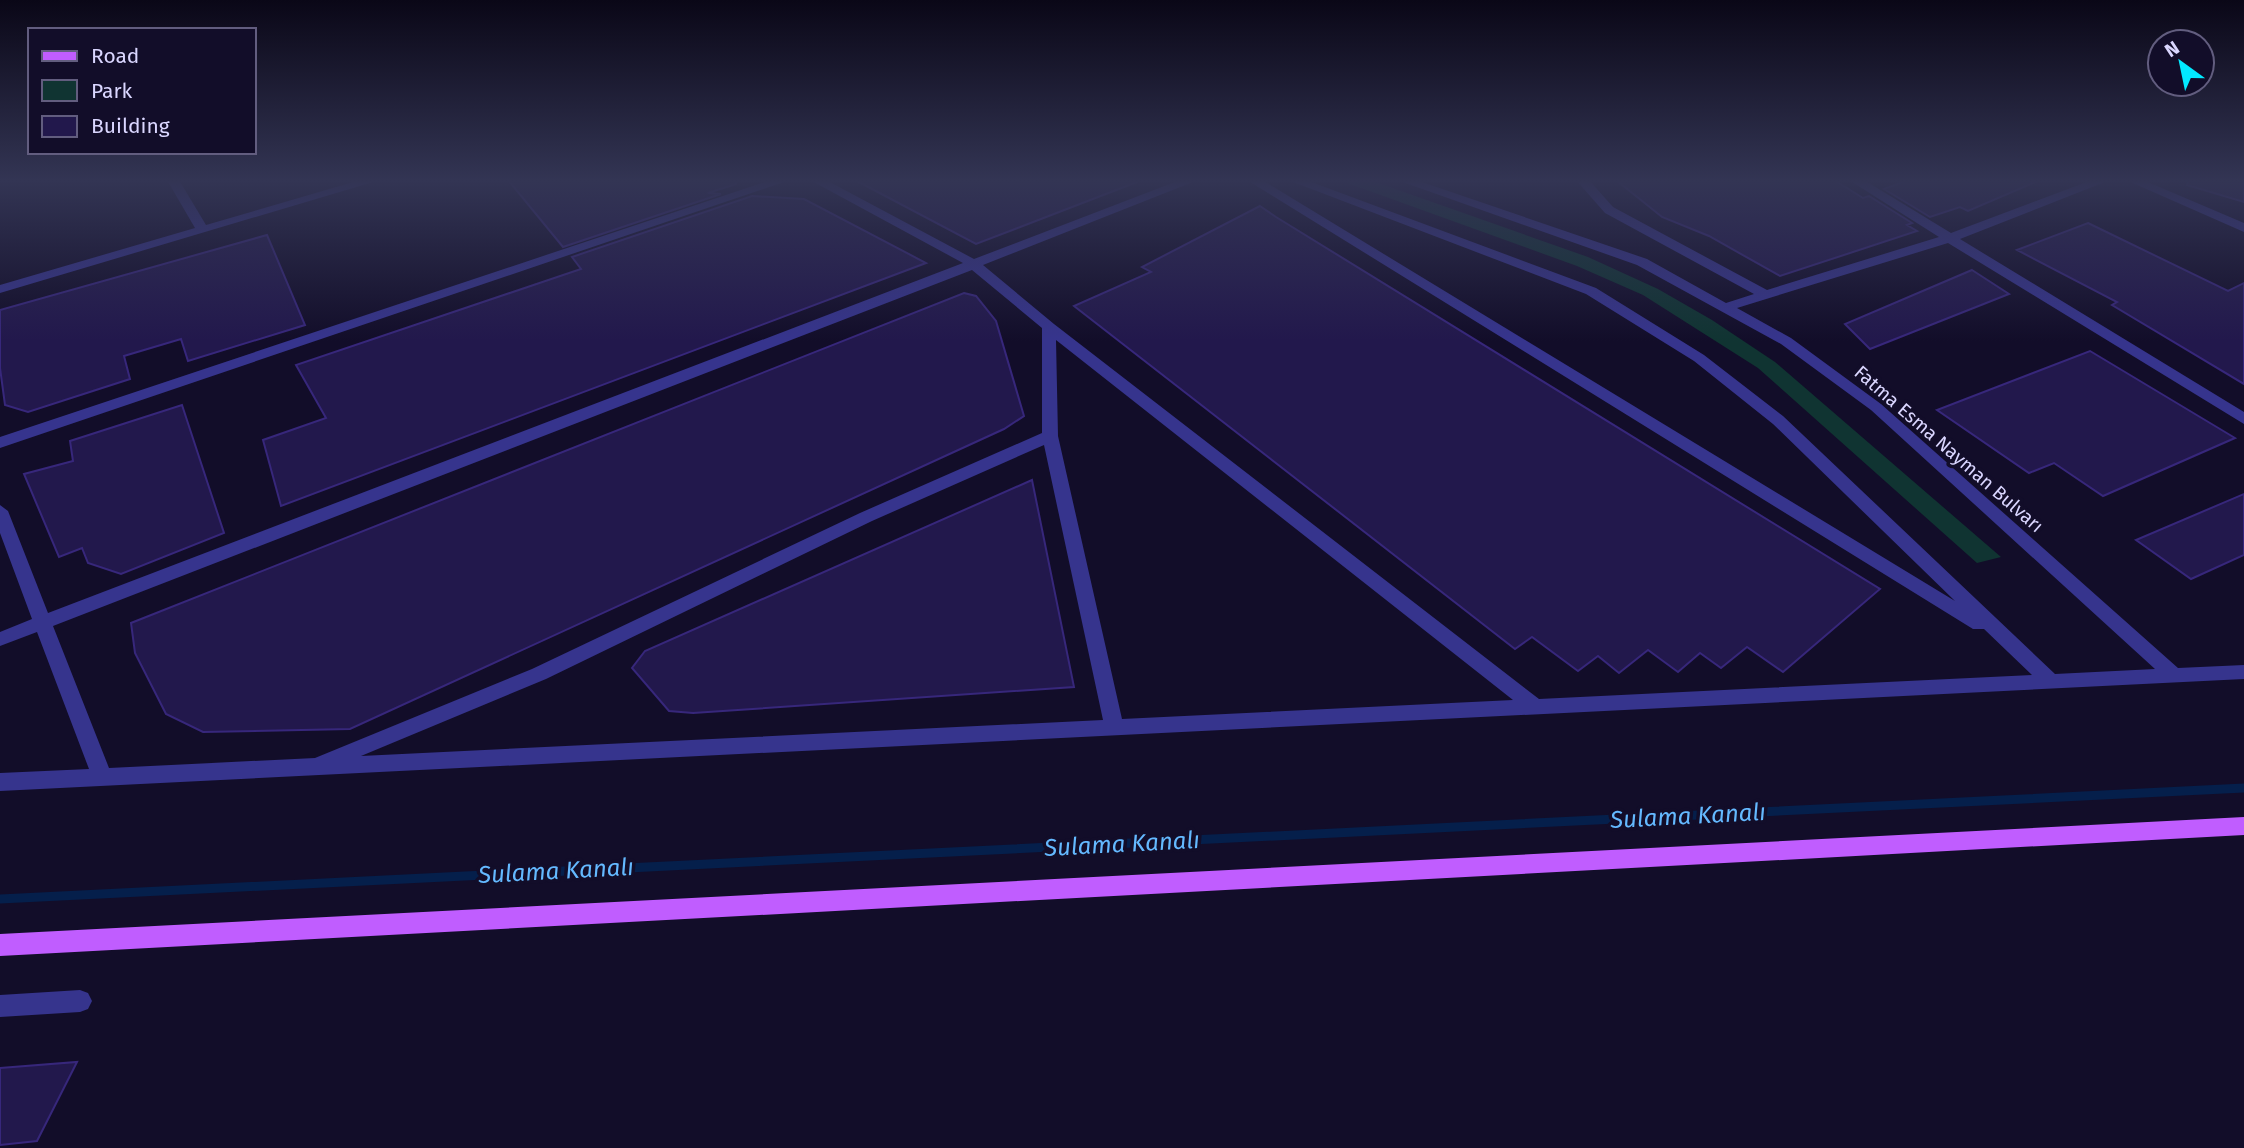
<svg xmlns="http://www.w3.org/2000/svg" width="2244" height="1148" font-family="'Fira Sans',sans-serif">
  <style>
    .green { fill: #103432 }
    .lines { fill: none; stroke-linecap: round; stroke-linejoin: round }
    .stream { stroke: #051f4b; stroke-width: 9 }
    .building { fill: #22184c; stroke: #37277b; stroke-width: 2 }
    .minor { fill: #36348d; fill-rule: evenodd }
    .major { fill: #c05dff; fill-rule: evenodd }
    .labels { text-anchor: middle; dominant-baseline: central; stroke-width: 7; stroke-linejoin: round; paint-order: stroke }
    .street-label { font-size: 19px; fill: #dad6ff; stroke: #120d29 }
    .near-water-label { font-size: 24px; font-style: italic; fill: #64b9ff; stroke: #120d29 }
  </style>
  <rect width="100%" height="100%" fill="#120d29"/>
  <path class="green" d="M1339,180H1370L1588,257L1658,289L1712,320L1775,362L2001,557L1977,563L1758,368L1643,295L1577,266Z"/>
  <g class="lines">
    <path class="stream" d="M0,899L2244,788"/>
  </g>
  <path class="building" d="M508,180H736V184L708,193L721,194L563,247Z
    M855,180H1137V182L976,244Z
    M1616,180H1834L1863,198L1869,196L1912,223L1907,225L1917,231L1780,276L1709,236L1662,217Z
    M1908,180H2040L1968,211L1960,207L1930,217L1884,189Z
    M2188,180H2244V202L2187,185Z
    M752,196L804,199L926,263L281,506L263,440L326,418L296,365L581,269L572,257Z
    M1260,206L1276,217L1880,589L1783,672L1747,647L1721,668L1700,653L1678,672L1648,650L1619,673L1598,656L1578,671L1532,637L1515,649L1074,306L1151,272L1142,267Z
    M2088,223L2228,291L2244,283V384L2112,305L2117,302L2017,250Z
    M267,235L305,325L188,361L181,339L124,356L130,379L28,412L5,405L0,368V310Z
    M1972,270L2009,294L1870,349L1845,324Z
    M964,293L976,296L996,321L1024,416L1004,429L350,729L203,732L166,714L135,653L131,623Z
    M2090,351L2235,438L2103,496L2054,463L2029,473L1937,410Z
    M182,405L224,533L121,574L88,563L82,548L59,557L24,474L73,461L70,441Z
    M1032,480L1074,687L693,713L669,711L632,668L645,651Z
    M2244,494V555L2191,579L2136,540Z
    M77,1062L37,1141L0,1145V1068Z"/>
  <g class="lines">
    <path class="minor" d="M167,180H179L206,225L360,180H380L0,293V285L195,228Z
      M771,180H790L0,448V437Z
      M810,180H826L974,259L1180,180H1198L983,265L1054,324L1539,699L2032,675L1984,629H1973L1247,180H1262L1955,601L1773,424L1694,361L1586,294L1288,180H1306L1596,288L1704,355L1783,416L2055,674L2155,669L1871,410L1781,344L1637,265L1397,180H1416L1647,259L1726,303L1754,294L1605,213L1576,180H1589L1613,207L1767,290L1939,237L1849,180H1864L1951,233L2092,180H2110L1960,239L2244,412V424L1948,243L1737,308L1791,338L1881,404L2178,668L2244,665V679L0,791V773L89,769L37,632L0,646V632L32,619L0,533V505L8,511L48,613L963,263ZM972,270L1042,328V433L860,513L532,669L315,758L109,768L53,626ZM1056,340L1513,700L1122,719L1058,436ZM1044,445L1103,720L361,756L546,679L872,521Z
      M2126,180H2143L2244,223V232Z
      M80,990L88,993L92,1001L88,1009L80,1012L0,1017V995Z"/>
    <path class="major" d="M2244,817V835L0,956V934Z"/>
  </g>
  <linearGradient id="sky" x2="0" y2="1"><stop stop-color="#0a0717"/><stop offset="0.53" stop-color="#333554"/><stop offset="1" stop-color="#333554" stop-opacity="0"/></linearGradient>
  <rect width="2244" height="341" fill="url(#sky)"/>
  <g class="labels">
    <g class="street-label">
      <text transform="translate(1949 449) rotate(41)">Fatma Esma Nayman Bulvarı</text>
    </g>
    <g class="near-water-label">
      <text transform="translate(1688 816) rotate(-3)">Sulama Kanalı</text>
      <text transform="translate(1122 844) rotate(-3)">Sulama Kanalı</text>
      <text transform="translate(556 871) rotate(-3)">Sulama Kanalı</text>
    </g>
  </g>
  <rect x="28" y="28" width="228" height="126" fill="#120d29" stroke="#625d7f" stroke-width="2"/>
  <rect x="42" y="51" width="35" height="10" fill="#c05dff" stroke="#625d7f" stroke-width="2"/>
  <text x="91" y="63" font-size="21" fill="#dad6ff">Road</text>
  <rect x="42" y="80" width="35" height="21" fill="#103432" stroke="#625d7f" stroke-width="2"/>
  <text x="91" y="98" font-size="21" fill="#dad6ff">Park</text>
  <rect x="42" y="116" width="35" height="21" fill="#22184c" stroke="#625d7f" stroke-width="2"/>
  <text x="91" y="133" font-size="21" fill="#dad6ff">Building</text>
  <g transform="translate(2181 63) rotate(327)"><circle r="33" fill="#120d29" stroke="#625d7f" stroke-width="2"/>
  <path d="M0-5L12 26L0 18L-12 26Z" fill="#02e9ff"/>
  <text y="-10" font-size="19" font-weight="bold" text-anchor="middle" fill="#dad6ff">N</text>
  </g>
</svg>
